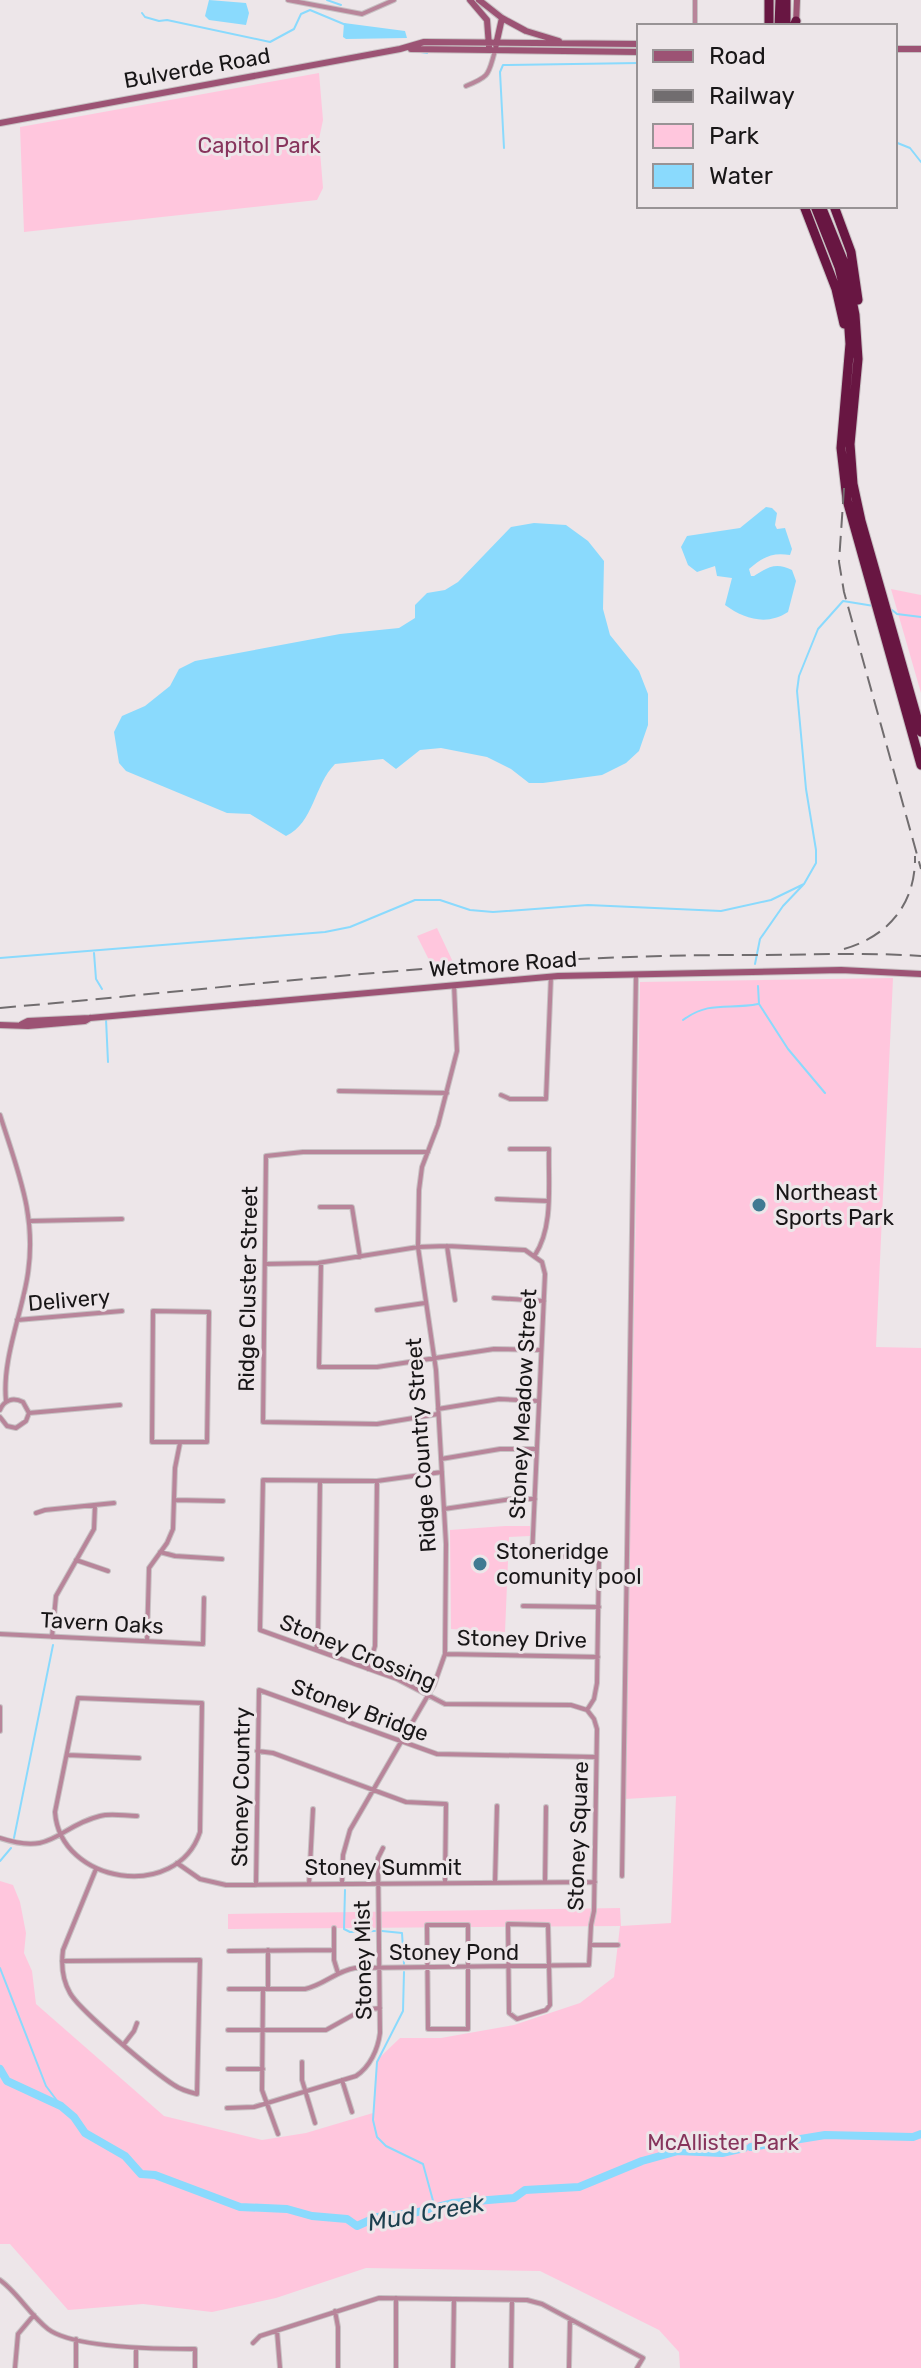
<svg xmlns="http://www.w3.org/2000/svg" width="921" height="2368" font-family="Rubik,sans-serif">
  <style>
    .green { fill: #ffc6dd }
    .water { fill: #8adafd }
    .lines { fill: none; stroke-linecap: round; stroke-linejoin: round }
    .stream { stroke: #8adafd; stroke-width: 2 }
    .river { stroke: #8adafd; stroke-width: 8 }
    .street-casing { stroke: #c7c1c3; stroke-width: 6 }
    .secondary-casing { stroke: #c7c1c3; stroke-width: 8 }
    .highway-casing { stroke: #c7c1c3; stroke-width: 11 }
    .street { stroke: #b8859a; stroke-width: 4 }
    .secondary { stroke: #9c5374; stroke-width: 6 }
    .highway { stroke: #681642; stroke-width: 9 }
    .rail { stroke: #716d6f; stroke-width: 2; stroke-dasharray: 16 8; stroke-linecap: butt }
    .poi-dot { fill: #3f7a92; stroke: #ede6e9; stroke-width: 3 }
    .labels { text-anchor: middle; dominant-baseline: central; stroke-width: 6; stroke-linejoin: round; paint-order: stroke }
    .street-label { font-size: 22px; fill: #181617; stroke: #ede6e9 }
    .park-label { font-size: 22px; fill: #87345c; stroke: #ede6e9 }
    .poi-label { font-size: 22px; fill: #181617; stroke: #ede6e9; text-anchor: start }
    .water-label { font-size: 24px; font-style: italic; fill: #1b3f4e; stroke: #ede6e9 }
  </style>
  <rect width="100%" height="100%" fill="#ede6e9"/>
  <path class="green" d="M319,73L323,120L319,139L323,188L317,200L24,232L20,127Z
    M891,589L921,595V693Z
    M437,928L453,962L432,966L417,936Z
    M893,978L876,1347L921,1348V2368H680L679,2352L659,2330L540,2271L366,2268L276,2298L212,2312L143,2304L68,2310L10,2244H0V1881L13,1885L20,1902L26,1933L24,1953L32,1971L36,2004L164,2116L262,2140L306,2133L373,2113L377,2060L400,2038H441L514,2025L580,2003L614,1977L620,1926L228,1929V1914L620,1908L621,1926L671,1923L676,1796L625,1799L640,982Z
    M505,1526H530V1536L509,1537L505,1632L451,1629L450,1530Z"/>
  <path class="water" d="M209,0L246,3L249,13L246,25L209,20L205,16Z
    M344,23L405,31L407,38L346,39L343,37Z
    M766,507L772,508L777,513L775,525L777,529L785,528L792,549L790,555C772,552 763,557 749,569L751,576H754C768,567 776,562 792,570L796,581L788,612C767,626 744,619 725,605L732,578L717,576L715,566L697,572L688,565L681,547L687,536L740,528Z
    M534,523L566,525L588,541L604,561L603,609L610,635L639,671L648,694V725L639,751L626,763L602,775L543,783H529L511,769L487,757L441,748L420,750L396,769L383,759L335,764C314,785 314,823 286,836L250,814L227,813L126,771L119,763L114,732L122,716L145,706L170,686L179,669L195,661L340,634L399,628L415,618V605L427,593L445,590L458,582L511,527Z"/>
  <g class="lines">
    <path class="stream" d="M327,0L341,5
      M142,13L145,17L159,21L167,20L270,42L294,29L301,14L310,10L346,25
      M421,52L427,53
      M895,142L910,148L921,162
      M504,148L500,72L503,65L639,63
      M892,610L897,614L921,617
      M94,953L96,979L102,989
      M0,958L325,932L350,927L415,900H440L470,910L493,912L588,905L721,911L771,900L804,884L816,863V850L806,789L797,691L799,676L818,629L843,601L874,606
      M755,964L760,939L783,906L803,885
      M758,986L759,1004L788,1049L825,1093
      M106,1019L108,1062
      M683,1020C710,1000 729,1010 758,1004
      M14,1838L53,1645
      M0,1861L11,1848
      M345,1890L344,1929L350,1932L375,1931
      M382,1931L402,1933L404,1964
      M0,1968L46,2086L61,2106
      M404,1972L403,2011L377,2062L373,2120L377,2137L386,2146L423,2164L435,2208"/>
    <path class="river" d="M0,2069L7,2081L61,2106L74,2117L85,2133L125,2156L141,2174L155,2175L240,2207L287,2209L312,2216L347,2219L357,2226L377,2217L414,2213L452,2203L514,2198L525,2190L579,2187L642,2161L678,2151L722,2153L744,2148
      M751,2147L825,2135L913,2137L921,2134"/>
    <g class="street-casing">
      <path id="street" d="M288,0L362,14L394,0
        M695,26V0
        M466,86C491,76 488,74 495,51
        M339,1091L447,1093
        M501,1095L510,1099H546L551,976
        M0,1115C18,1172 38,1218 27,1279C20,1319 2,1361 6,1401
        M510,1149H549C548,1183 554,1226 535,1255
        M428,1152H303L266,1156L263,1422L377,1424L438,1414
        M497,1199L548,1201
        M320,1207H352L360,1257
        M30,1221L122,1219
        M447,1246L455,1300
        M321,1263L319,1367H377L494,1349L541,1350
        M265,1264L318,1263L418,1247L447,1246L525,1250L542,1262L545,1274L532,1556L599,1557L597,1683L594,1699L587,1710
        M494,1298L544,1301
        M377,1310L425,1303
        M153,1311L209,1312L207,1442H152Z
        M17,1320L122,1311
        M438,1409L499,1399L539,1401
        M0,1410C4,1400 13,1397 23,1402L29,1413L26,1421L16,1428L7,1426L0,1417
        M29,1413L120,1405
        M441,1459L500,1449H537
        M442,1472L377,1481L263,1480L260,1630L397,1679L445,1704L571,1705L587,1710
        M174,1500L223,1501
        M444,1509L511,1499H535
        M36,1513L45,1510L114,1503
        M160,1552L175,1556L222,1559
        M76,1560L108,1571
        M523,1606L599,1607
        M0,1634L203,1644L204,1598
        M52,1637L56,1596L94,1529L95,1505
        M147,1641L149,1568L167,1543L173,1529L175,1468L180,1443
        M316,1650L318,1638L320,1481
        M445,1654L598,1657
        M368,1669L375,1646L377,1481
        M78,1698L202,1703L200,1832C177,1902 60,1884 55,1812Z
        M0,1707V1731
        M257,1751L273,1753L406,1802L446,1804L445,1883
        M67,1755L139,1758
        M0,1838C55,1856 56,1827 100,1816C111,1813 125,1816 137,1816
        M177,1863L200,1879L226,1885L595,1882
        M622,1876L636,975
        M545,1882L546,1807
        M495,1883L497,1806
        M309,1884L313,1809
        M342,1884L343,1855L350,1830L434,1685L445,1654L446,1544L436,1370L418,1247L419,1190L422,1167L438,1125L457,1051L454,985
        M256,1885L259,1690L437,1754L596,1757
        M508,1924L548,1925L550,2005L546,2010L517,2019L509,2013Z
        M427,1925H468V2029H428Z
        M334,1928V1960L338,1973
        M590,1945H618
        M268,1950V1988
        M229,1951L334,1950
        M62,1961L200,1960L197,2094C189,2092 181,2090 174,2085C155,2073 79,2010 70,1993C62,1979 61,1965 63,1950L96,1869
        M229,1989H305C324,1985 336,1971 355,1968L589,1965L591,1925L594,1911L597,1729L594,1719L587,1710
        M263,1989L262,2090L278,2134
        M228,2030H326L362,2010L380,2008
        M124,2044L134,2031L137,2023
        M302,2062V2080L315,2123
        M228,2069H263
        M342,2080L352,2112
        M227,2108L254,2107L356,2076C370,2067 378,2049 380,2033L378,1858L383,1848
        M0,2280C18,2293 30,2315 48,2329C73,2348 162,2349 195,2349V2368
        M335,2311L338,2327V2368
        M277,2331L280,2368
        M253,2343L260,2336L379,2298L527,2300L542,2304L643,2358L637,2368
        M15,2368L18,2334L34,2315
        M76,2368V2339
        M136,2368V2348
        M396,2368V2298
        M453,2368L454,2299
        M511,2368L512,2300
        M569,2368L570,2319"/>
    </g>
    <g class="secondary-casing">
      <path id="secondary" d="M470,0L487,20L489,46
        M479,0L502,18L496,45
        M502,18L526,31L559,41
        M796,24L797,0
        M411,49L639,52
        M895,49H921
        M0,123L400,49L424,42L639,44
        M22,1024L28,1021L90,1018L558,976L841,970L921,974
        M0,1025L28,1026L85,1021L90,1018"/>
    </g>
    <g class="highway-casing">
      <path id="highway" d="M769,26V0
        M779,26L780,0
        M786,26V0
        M794,26L796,21
        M804,206L836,289L844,324
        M815,206L839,267L847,301L850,344L841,448L847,500L921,765
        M821,206L845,265L855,315L858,359L850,444L853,484L861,521L921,732
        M834,206L851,252L858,300"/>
    </g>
    <use href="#street" class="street"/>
    <use href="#secondary" class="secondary"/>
    <use href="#highway" class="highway"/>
    <path class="rail" d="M844,488L839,562L844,592L921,869
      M844,949C889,936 916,903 915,856
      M0,1008C250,986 500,954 751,955C808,955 864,952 921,956"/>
  </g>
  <g class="poi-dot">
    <circle cx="759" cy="1205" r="8"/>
    <circle cx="480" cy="1564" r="8"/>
  </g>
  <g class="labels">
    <g class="street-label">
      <text transform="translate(197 68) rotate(-10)">Bulverde Road</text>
      <text transform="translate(503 964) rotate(-4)">Wetmore Road</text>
      <text transform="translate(248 1289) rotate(-89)">Ridge Cluster Street</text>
      <text transform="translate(69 1300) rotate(-5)">Delivery</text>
      <text transform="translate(523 1404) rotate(-87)">Stoney Meadow Street</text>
      <text transform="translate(421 1445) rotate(-94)">Ridge Country Street</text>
      <text transform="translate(102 1623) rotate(3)">Tavern Oaks</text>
      <text transform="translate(522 1639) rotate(1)">Stoney Drive</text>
      <text transform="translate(358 1652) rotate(22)">Stoney Crossing</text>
      <text transform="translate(360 1710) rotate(20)">Stoney Bridge</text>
      <text transform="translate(241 1787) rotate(-89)">Stoney Country</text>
      <text transform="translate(578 1836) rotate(-88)">Stoney Square</text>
      <text x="383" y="1867">Stoney Summit</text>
      <text x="454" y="1952">Stoney Pond</text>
      <text transform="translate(363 1960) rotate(-91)">Stoney Mist</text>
    </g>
    <g class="park-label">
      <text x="259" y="145">Capitol Park</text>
      <text x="723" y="2142">McAllister Park</text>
    </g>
    <g class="poi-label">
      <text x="775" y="1192">Northeast<tspan x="775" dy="25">Sports Park</tspan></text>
      <text x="496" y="1551">Stoneridge<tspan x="496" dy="25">comunity pool</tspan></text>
    </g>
    <g class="water-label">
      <text transform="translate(426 2213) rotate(-10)">Mud Creek</text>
    </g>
  </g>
  <rect x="637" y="24" width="260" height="184" fill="#ede6e9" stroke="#989395" stroke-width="2"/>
  <rect x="653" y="50" width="40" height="12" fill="#9c5374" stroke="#989395" stroke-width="2"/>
  <text x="709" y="64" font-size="24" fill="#181617">Road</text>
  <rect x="653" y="90" width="40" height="12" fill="#716d6f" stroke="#989395" stroke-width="2"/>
  <text x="709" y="104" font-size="24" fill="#181617">Railway</text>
  <rect x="653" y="124" width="40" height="24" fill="#ffc6dd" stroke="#989395" stroke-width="2"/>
  <text x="709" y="144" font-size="24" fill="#181617">Park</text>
  <rect x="653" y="164" width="40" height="24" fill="#8adafd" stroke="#989395" stroke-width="2"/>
  <text x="709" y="184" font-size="24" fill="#181617">Water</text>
</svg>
